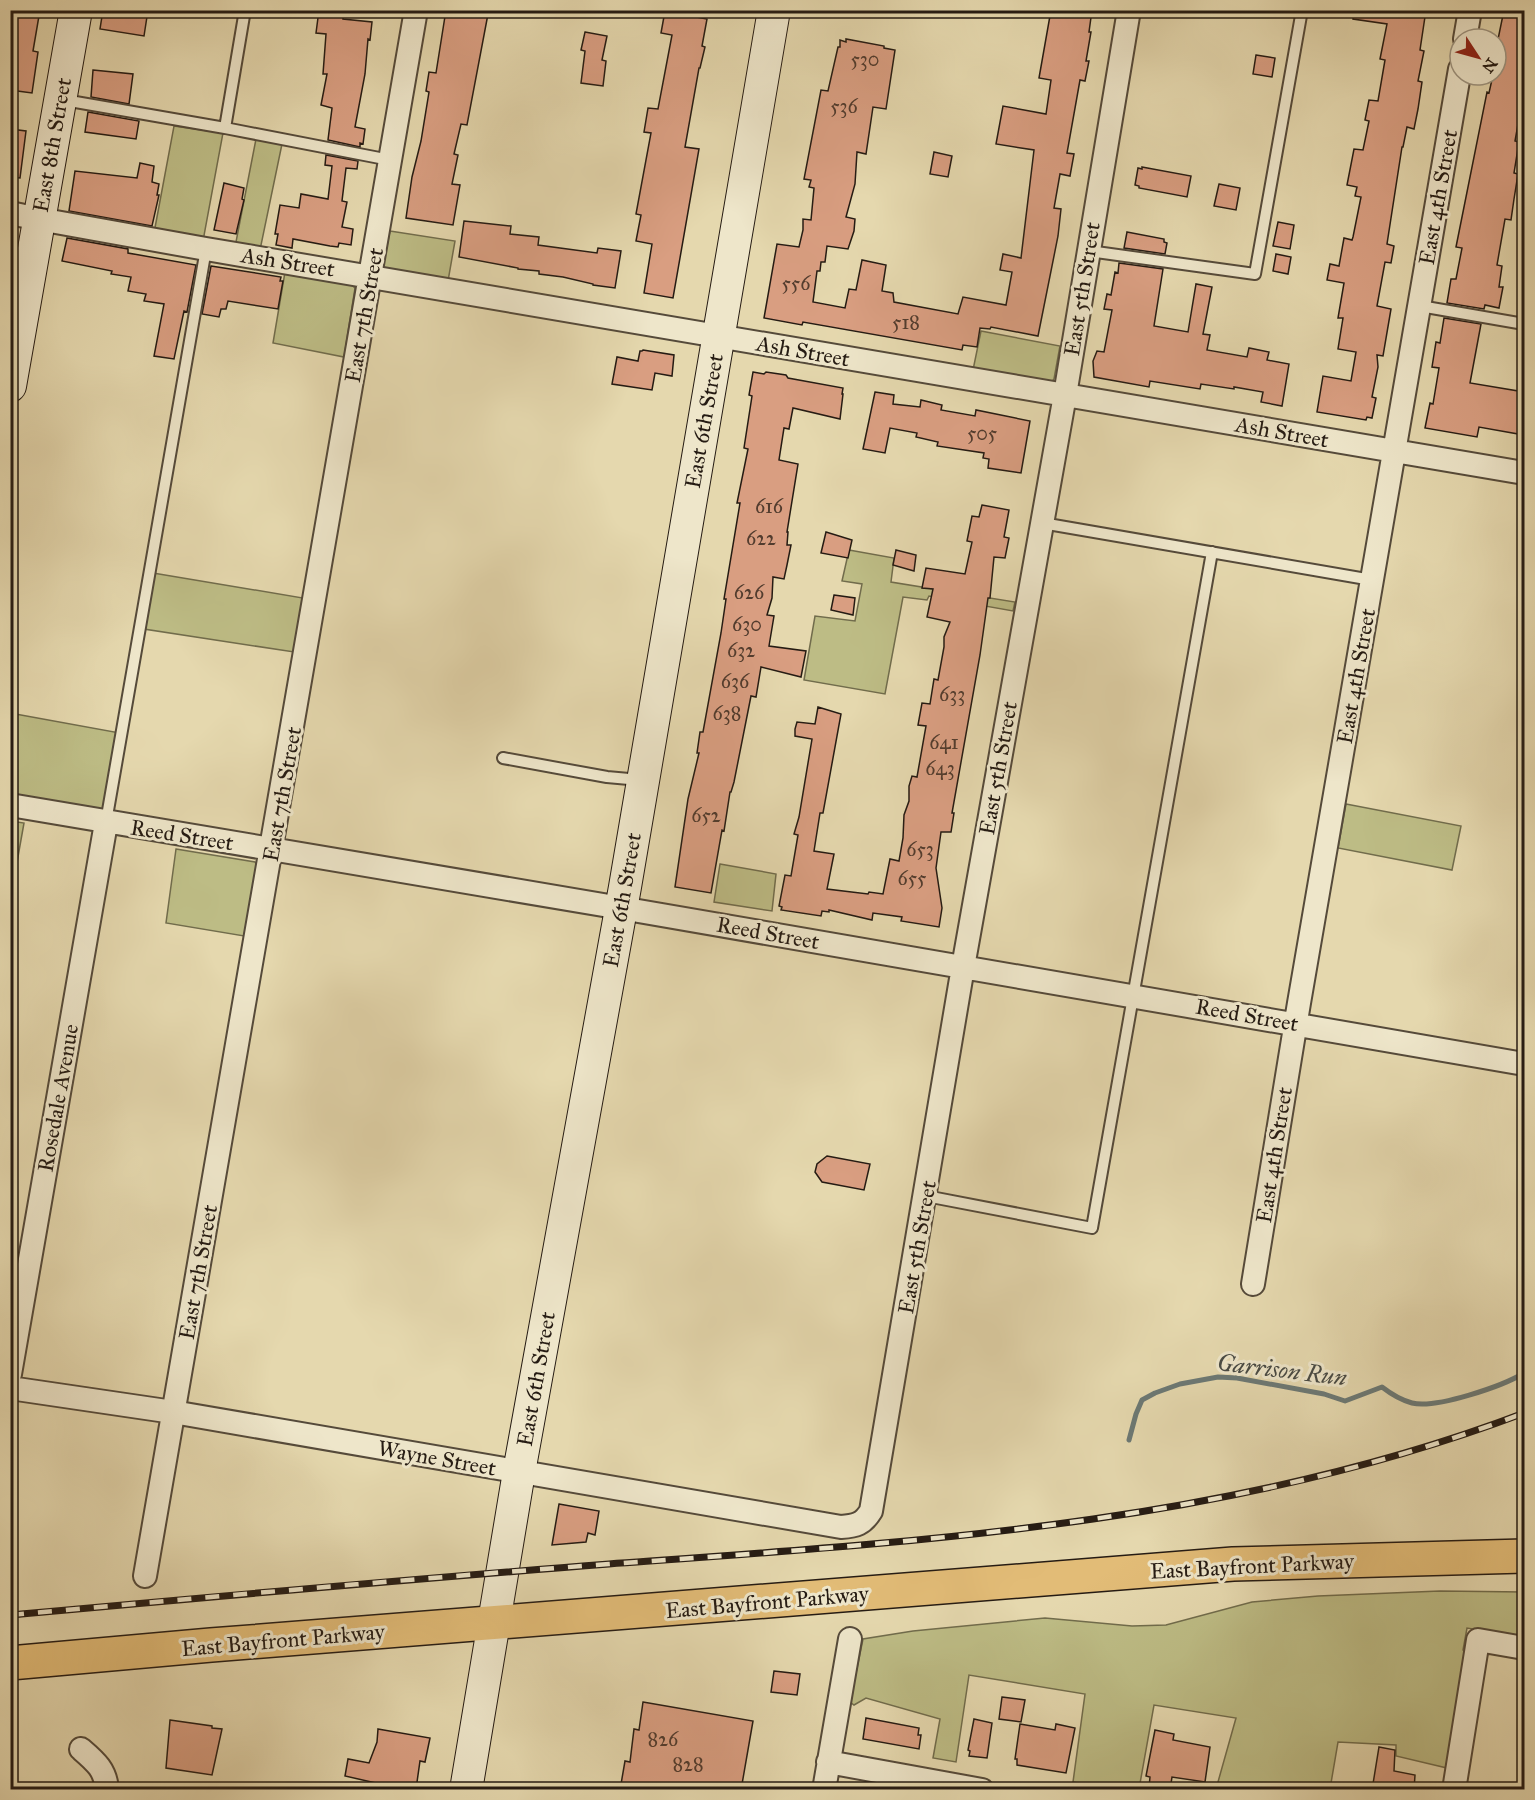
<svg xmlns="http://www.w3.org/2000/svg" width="1535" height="1800" font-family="'IM FELL Great Primer',serif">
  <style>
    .green { fill: #bdbc85; stroke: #716c4c; stroke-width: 1.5 }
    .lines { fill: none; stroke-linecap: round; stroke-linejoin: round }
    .stream { stroke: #6c7975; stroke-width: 5 }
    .building { fill: #d99e81; stroke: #251b13; stroke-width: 1.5 }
    .lane-casing { stroke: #554a3a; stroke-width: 14 }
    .street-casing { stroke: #554a3a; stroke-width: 26 }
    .secondary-casing { stroke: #251b13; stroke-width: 34 }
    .highway-casing { stroke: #251b13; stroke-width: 36 }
    .lane { stroke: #eee6ca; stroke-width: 10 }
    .street { stroke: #eee6ca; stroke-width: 22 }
    .secondary { stroke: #eee6ca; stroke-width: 32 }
    .highway { stroke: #e2bc77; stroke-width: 33 }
    .rail-casing { stroke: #251b13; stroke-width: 7 }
    .rail { stroke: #eee6ca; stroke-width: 4.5; stroke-dasharray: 14; stroke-linecap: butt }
    .labels { text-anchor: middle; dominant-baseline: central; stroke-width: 6; stroke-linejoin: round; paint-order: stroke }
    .number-label { font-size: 20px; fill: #523c2e }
    .street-label { font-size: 22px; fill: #251b13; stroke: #eee6ca }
    .water-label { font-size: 24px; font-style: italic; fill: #484a44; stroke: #eee6ca }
  </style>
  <rect width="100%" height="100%" fill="#e5d8ae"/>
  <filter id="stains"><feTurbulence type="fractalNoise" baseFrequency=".00333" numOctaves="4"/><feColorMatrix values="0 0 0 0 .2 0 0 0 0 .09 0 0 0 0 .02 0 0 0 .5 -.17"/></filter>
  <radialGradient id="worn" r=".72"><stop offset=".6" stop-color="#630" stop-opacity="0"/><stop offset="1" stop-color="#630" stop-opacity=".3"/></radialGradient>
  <path class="green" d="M174,126L223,133L203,241L154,233Z
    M256,139L282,144L260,250L235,247Z
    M390,231L455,241L448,281L385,268L383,266Z
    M285,272L352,285L355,288L344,357L273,343Z
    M981,331L1060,346L1054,379L1051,383L973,370Z
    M849,550L894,558L891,582L1015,602L1013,611L929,596L927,600L903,597L885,694L804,680L815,616L855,621L862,584L842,581Z
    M153,573L303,598L294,652L144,629Z
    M10,713L120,733L104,812L11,795Z
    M1346,804L1461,826L1452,870L1338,848Z
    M11,821L24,823L11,896L10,821Z
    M176,849L255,862L257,865L244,936L166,923Z
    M720,864L776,874L772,911L714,902Z
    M1440,1591L1524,1592V1637L1467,1628L1463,1650L1466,1653L1447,1768L1396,1756V1745L1338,1742L1330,1789H1216L1236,1718L1154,1705L1139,1789L1115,1790L1073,1782L1085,1694L969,1675L956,1762L933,1758L940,1719L866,1698L854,1705L850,1702L863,1639L913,1631L1045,1618L1132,1626L1166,1625L1252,1602L1318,1596Z"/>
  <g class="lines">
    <path class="stream" d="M1129,1440L1136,1414L1142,1400L1155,1393L1180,1384L1218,1377L1237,1378L1324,1394L1345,1401L1382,1387C1391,1394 1401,1400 1412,1403C1436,1409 1503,1386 1524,1373"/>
  </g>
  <path class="building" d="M10,10H40L33,51L38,52L32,93L10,90Z
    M103,10H148L144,36L100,29Z
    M319,10H344L343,19L372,22L370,40L368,39L365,74L355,127L365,129L363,144L360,143V147L328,140L332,108L321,105L327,74H323L326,34L316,33Z
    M446,10H468L488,14L467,125L461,124L454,154L458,155L452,184L460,185L453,225L406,218L412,177L421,141L429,92L426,91L429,72L436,73Z
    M1051,10H1092L1089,32H1091L1086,61H1089L1085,81L1080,80L1067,153L1074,154L1070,176L1060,174L1054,208L1061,209L1058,236L1038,336L991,327L990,329L980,328L977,347L963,345L962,350L803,322L802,325L764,318L777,244L799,247L803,230V219L811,220L814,188L809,187L811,180L804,179L821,90L828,91L838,47H840V40L846,42V39L884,46V48L895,50L886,109L873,107L866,154L857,152L855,184L846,217L855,219L854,231L848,249L827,246L825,262H821L820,271H817L813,302L845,308L849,289L856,290L862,260L886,265L882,291L893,293L894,302L958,314L963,297L1006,305L1012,272L1000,270L1003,254L1021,258L1034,150L996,144L1003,106L1046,114L1051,80L1039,78Z
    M1354,10H1426L1420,50L1424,51L1418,81L1422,82L1418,109L1414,129L1407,127L1403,147H1402L1387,244L1394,246L1391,263L1385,262L1377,306L1391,309L1383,356L1377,355L1378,367L1372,397L1376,398L1372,418L1367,417L1366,420L1317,412L1323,376L1351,381L1356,352L1338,349L1343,318H1338L1344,283L1327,280L1330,264L1339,266L1344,238L1352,240L1353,237L1361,197L1355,196L1357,187L1347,185L1354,149L1363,150L1369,121L1365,120L1369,100L1378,101L1385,60L1380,59L1387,24L1353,19Z
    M1504,10H1524V91L1515,141L1519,142L1514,173L1518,174L1514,199L1511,220L1505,219L1497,265L1502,266L1499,287H1503L1499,308L1485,305L1484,309L1447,303L1451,279H1456L1462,248L1456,247L1487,92L1489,93L1493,75H1496V49Z
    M665,11L707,19L702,46L705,47L700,68H699L685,147L699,149L673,298L644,293L652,244L636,241L641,215L636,214L651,133L644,132L648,108L658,109L672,35L661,33Z
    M585,32L607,36L602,60L606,61L603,86L581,83L585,51L581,50Z
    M1256,55L1275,58L1272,77L1253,74Z
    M93,70L133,74L129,104L91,97Z
    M88,112L139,121L136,139L85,132Z
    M10,129L26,131L20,178L10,177Z
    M934,152L952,156L948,177L930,174Z
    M326,155L358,161L357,169L346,168L342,201L347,202L342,227L353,229L351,245L339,243L338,247L330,246L293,239L292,248L276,245L278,234H275L280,205L299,208L301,194L328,199L332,166L325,165Z
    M140,163L154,166L152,182L159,184L157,195H159L152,226L69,211L75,171L137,178Z
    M1142,167L1191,176L1187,197L1139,188V186L1135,185L1138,168L1142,169Z
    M224,183L244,188L242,199L244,200L236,234L214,230Z
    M1219,184L1240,188L1236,210L1214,206Z
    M464,221L511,226L510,234L539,237L538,245L597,253L598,248L621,251L615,288L593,285V284L563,277L539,274V271L518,269V268L459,257Z
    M1278,222L1294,225L1290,249L1273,246Z
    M1127,232L1164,239V242L1167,243L1165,254L1124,248Z
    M67,238L128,249V253L196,265L187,312L184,311L174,359L154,356L164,304L144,301L146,294L128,291L131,277L111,274L112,271L62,261Z
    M1276,254L1291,257L1288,274L1273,271Z
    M1119,263L1163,269L1154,326L1188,332L1196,284L1212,287L1203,334L1210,335L1207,350L1247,357L1249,348L1269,352L1267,360L1289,364L1282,406L1261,402L1263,392L1234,387V389L1201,384L1200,389L1150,381L1149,387L1094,377L1093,361L1097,351L1104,352L1112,310L1104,309L1107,294L1111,295L1115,272L1118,273Z
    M211,266L281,277L280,281H283L278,309L228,301L226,309H221L219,317L202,314Z
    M1444,318L1481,324L1470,383L1524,392V435L1479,427L1477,437L1425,428L1430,403L1433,404L1439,368L1432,367L1436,342L1440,343Z
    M643,350L674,355L672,376L655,373L652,390L612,384L617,357L638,361L640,351H642Z
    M753,372L764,374L766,372L786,375L788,378L843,388L842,394H843L840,419L793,408L789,429L784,428L779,460L798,464L787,532H788L787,545H791L787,565L784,579L773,577L772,598L767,615L774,616L769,646L806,651L801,677L761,667L756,697L751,696L734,782L731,792H730L724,831L722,830L711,893L675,887L688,799L699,753H697L700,732H703L721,633L726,599H724L740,503H737L748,449L744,448L752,396L749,395Z
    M875,392L894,395L893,404L920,407L921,400L942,405L941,410L975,416L976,410L1030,421L1021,473L988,468L989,459L983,458L984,453L937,446L938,442L916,437L917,433L890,428L885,453L863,449Z
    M982,505L1009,510L1004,537L1009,538L1005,558L994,557L990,598H988L980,655L952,813H954L951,832H941L936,868L942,908L939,927L901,921L902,917L873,913L872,920L829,910V912L822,911L821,916L781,910L782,907L779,906L785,875L791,876L798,835L794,834L799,817L812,739L795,736V729L797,722L815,724L818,707L841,714L823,813H820L814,851L834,854L827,889L868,894L869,892L883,894L890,859L899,861L903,838L904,815L909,801V786L912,776L917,777L926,726L918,725L922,703L930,704L934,679L938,680L944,647V637L950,622L927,617L933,589L922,588L926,568L965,574L972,542L967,541L972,516L979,517Z
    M826,532L852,540L848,558L821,553Z
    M896,550L916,555L914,571L893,565Z
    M834,595L855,598L853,615L831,610Z
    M827,1156L870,1164L864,1190L822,1182L815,1172L817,1164Z
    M559,1504L599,1511L595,1535L588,1533L586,1542L552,1545Z
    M774,1671L800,1674L797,1695L771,1692Z
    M1002,1697L1025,1700L1021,1722L999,1719Z
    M643,1702L753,1721L741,1790H620L625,1761L630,1762L634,1729L639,1730Z
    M866,1718L919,1728L918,1735H921L919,1749L863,1739Z
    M974,1719L992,1723L987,1758L969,1756L970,1751L968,1750Z
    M170,1720L212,1726V1728L222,1729L212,1775L166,1768Z
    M1020,1724L1055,1730L1056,1724L1075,1728L1066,1773L1017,1765V1759H1015Z
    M378,1729L430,1738L425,1762L420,1761L416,1789L374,1788L376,1783L345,1776L348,1759L369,1763L377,1742Z
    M1155,1730L1174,1734L1173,1740L1210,1747L1205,1782L1172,1777L1170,1790L1149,1787L1150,1777L1146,1776Z
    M1379,1747L1395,1750L1394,1771L1415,1775L1414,1790H1372Z"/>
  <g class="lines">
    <g class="lane-casing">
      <path id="lane" d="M64,100L225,128L245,10
        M225,128L390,160
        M1089,251L1255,274L1302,10
        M1420,306L1524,324
        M1042,523L1372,580
        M503,758L607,777L640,780
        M106,822L206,249
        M926,1196L1092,1228L1212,552"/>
    </g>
    <g class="street-casing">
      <path id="street" d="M1465,39L1470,10
        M10,213L39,219L206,249L1524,473
        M10,805L621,908L1524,1064
        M1253,1284L1299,1003L1460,69
        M10,1374L106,823
        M10,1388L173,1412L841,1527C856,1526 863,1524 871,1511L963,967L1065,395L1129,10
        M145,1576L416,10
        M81,1749C95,1761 106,1770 107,1790
        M828,1762L982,1790
        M824,1790L850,1639
        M1454,1790L1478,1640L1524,1648"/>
    </g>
    <g class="secondary-casing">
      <path id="secondary" d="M10,386L76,10
        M466,1790L519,1472L625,887L774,10"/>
    </g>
    <g class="highway-casing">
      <path id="highway" d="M10,1663L211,1645L1233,1564L1524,1556"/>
    </g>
    <use href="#lane" class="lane"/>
    <use href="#street" class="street"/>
    <use href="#secondary" class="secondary"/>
    <use href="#highway" class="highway"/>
    <g class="rail-casing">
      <path id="rail" d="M10,1615C210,1597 409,1579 609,1564C918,1542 1232,1524 1524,1413"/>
    </g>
    <use href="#rail" class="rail"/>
  </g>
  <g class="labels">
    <g class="number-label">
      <text x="865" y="59">530</text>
      <text x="844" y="106">536</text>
      <text x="796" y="283">556</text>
      <text x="906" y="322">518</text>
      <text x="982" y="433">505</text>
      <text x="769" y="506">616</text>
      <text x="761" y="538">622</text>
      <text x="749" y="592">626</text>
      <text x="747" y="624">630</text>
      <text x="741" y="650">632</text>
      <text x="735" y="681">636</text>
      <text x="952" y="694">633</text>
      <text x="727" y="713">638</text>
      <text x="944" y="742">641</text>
      <text x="940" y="768">643</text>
      <text x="706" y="815">652</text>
      <text x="920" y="849">653</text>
      <text x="912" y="878">655</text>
      <text x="663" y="1739">826</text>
      <text x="688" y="1764">828</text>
    </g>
    <g class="street-label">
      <text transform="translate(52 145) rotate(-80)">East 8th Street</text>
      <text transform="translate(1438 197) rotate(-80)">East 4th Street</text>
      <text transform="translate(288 262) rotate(9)">Ash Street</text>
      <text transform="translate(1082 289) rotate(-81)">East 5th Street</text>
      <text transform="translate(364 315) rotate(-80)">East 7th Street</text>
      <text transform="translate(803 351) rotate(10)">Ash Street</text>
      <text transform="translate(704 421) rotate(-80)">East 6th Street</text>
      <text transform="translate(1282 432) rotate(10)">Ash Street</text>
      <text transform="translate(1356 676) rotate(-80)">East 4th Street</text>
      <text transform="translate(998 768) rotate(-80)">East 5th Street</text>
      <text transform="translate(282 794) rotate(-80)">East 7th Street</text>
      <text transform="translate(182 835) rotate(9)">Reed Street</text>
      <text transform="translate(622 900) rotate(-80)">East 6th Street</text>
      <text transform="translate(768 933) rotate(10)">Reed Street</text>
      <text transform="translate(1247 1015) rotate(10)">Reed Street</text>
      <text transform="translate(58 1098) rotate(-80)">Rosedale Avenue</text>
      <text transform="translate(1274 1155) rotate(-81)">East 4th Street</text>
      <text transform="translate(917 1247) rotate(-80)">East 5th Street</text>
      <text transform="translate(198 1272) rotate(-80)">East 7th Street</text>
      <text transform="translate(536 1379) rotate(-80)">East 6th Street</text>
      <text transform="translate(437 1458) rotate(10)">Wayne Street</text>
      <text transform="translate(1252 1566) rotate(-3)">East Bayfront Parkway</text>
      <text transform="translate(767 1602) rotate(-5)">East Bayfront Parkway</text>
      <text transform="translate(283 1640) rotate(-5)">East Bayfront Parkway</text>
    </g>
    <g class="water-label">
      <text transform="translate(1282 1370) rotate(7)">Garrison Run</text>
    </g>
  </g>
  <rect width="1535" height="1800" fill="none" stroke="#e5d8ae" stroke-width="36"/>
  <rect x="12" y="12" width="1511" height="1776" fill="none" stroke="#251b13" stroke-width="3"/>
  <rect x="18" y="18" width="1499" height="1764" fill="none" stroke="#251b13" stroke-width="1.5"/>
  <g transform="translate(1478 57) rotate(126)"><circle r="28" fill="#eee6ca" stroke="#9e9581" stroke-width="1.5"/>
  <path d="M0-4.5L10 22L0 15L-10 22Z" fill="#8f2418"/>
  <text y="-9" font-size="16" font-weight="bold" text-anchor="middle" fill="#251b13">N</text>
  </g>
  <rect width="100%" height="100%" filter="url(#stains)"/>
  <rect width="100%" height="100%" fill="url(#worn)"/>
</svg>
